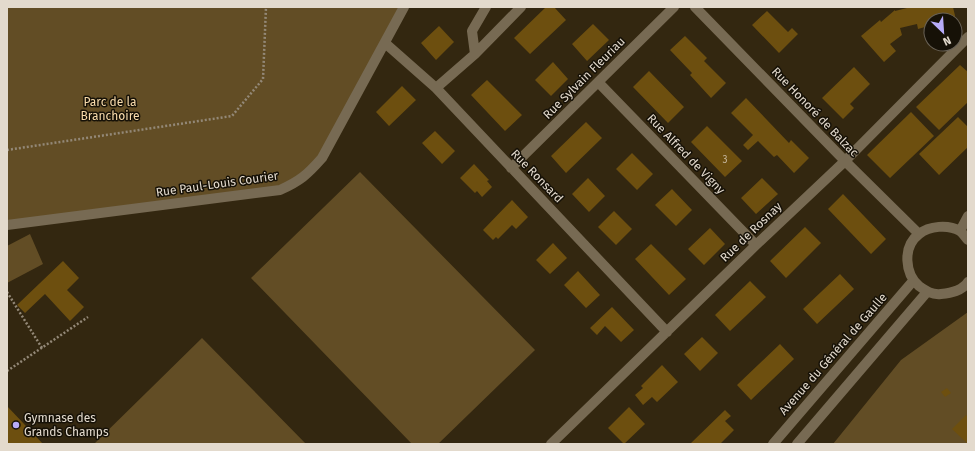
<svg xmlns="http://www.w3.org/2000/svg" width="975" height="451" font-family="'Fira Sans',sans-serif">
  <style>
    .green { fill: #624d25 }
    .building { fill: #6d4f0f }
    .lines { fill: none; stroke-linecap: round; stroke-linejoin: round }
    .path { stroke: #938877; stroke-width: 2.5; stroke-dasharray: 2 2; stroke-linecap: butt }
    .minor { stroke: #776a53; stroke-width: 10 }
    .poi-dot { fill: #b7abf8; stroke: #161107; stroke-width: 1.5 }
    .labels { text-anchor: middle; dominant-baseline: central; stroke-width: 3; stroke-linejoin: round; paint-order: stroke }
    .number-label { font-size: 10px; fill: #c6b79e }
    .street-label { font-size: 12px; fill: #e3dacd; stroke: #161107 }
    .park-label { font-size: 12px; fill: #f8dbac; stroke: #161107 }
    .poi-label { font-size: 12px; fill: #e3dacd; stroke: #161107; text-anchor: start }
  </style>
  <rect width="100%" height="100%" fill="#332710"/>
  <path class="green" d="M7,7H404L322,158L280,190L7,225Z
    M360,172L535,350L438,444H412L251,278Z
    M30,234L43,264L7,283V246Z
    M968,312V444H833L901,360Z
    M202,338L306,444H94Z"/>
  <path class="building" d="M546,7H554L566,20L530,54L514,38Z
    M911,7H953L956,20H931V27L925,28V27L918,29L917,24L900,28L902,35L890,44L896,51L884,62L861,36L880,20L881,22L895,10V11Z
    M767,11L788,32L792,28L798,34L779,53L752,25Z
    M593,24L609,40L587,61L572,44Z
    M439,26L454,42L436,60L421,43Z
    M685,36L707,58L704,61L726,83L711,98L690,75L692,73L670,50Z
    M553,62L568,79L551,96L535,80Z
    M960,65L968,72V102L939,130L916,107Z
    M854,67L870,84L850,104L854,108L843,119L822,98Z
    M649,71L684,107L668,123L633,87Z
    M487,80L522,115L505,131L471,95Z
    M402,86L416,100L389,126L376,112Z
    M746,98L789,143L791,140L809,158L794,173L777,155L774,157L758,141L748,150L743,145L753,135L731,113Z
    M911,112L934,136L890,178L867,155Z
    M958,117L968,127V147L939,175L919,154Z
    M586,122L602,138L566,173L551,156Z
    M707,126L742,161L725,177L691,142Z
    M435,131L455,151L442,164L422,143Z
    M632,153L653,174L637,190L616,169Z
    M474,164L489,180L487,181L492,187L482,197L477,191L475,193L460,178Z
    M588,178L605,196L589,212L572,194Z
    M762,178L778,194L756,214L741,198Z
    M672,189L692,210L676,226L655,205Z
    M843,194L886,239L871,254L828,209Z
    M512,200L528,217L516,229L512,225L498,239L496,237L493,240L483,230Z
    M614,211L632,229L616,245L598,227Z
    M805,227L821,243L786,278L770,261Z
    M710,228L725,244L704,265L688,249Z
    M553,243L567,258L550,274L536,260Z
    M651,244L686,279L669,295L635,259Z
    M63,261L79,278L67,290L84,307L70,321L45,294L25,313L17,305Z
    M578,271L600,295L586,308L564,285Z
    M840,274L854,289L817,324L803,309Z
    M750,281L766,297L730,331L715,315Z
    M612,307L634,330L621,342L605,326L597,335L590,328Z
    M702,337L718,353L700,371L684,354Z
    M780,344L794,359L751,400L737,385Z
    M662,365L678,382L657,402L652,397L643,405L635,395L643,388L641,386Z
    M947,388L951,393L945,397L941,392Z
    M7,406L43,444H7Z
    M629,407L645,424L624,444L608,428Z
    M725,410L731,416L725,421L734,430L720,444H690Z
    M966,415L968,417V444L952,429Z"/>
  <g class="lines">
    <path class="path" d="M7,150L232,116L263,79L266,7
      M7,292L42,348
      M7,371L88,317"/>
    <path class="minor" d="M695,7L845,161L919,234
      M385,43L436,88L667,332
      M475,54L472,31L486,7
      M598,82L756,245
      M436,88L475,54L521,7
      M511,168L674,7
      M7,225L280,190C300,181 307,175 322,158L404,7
      M960,231L968,216
      M968,240C965,237 963,233 960,231C948,224 929,226 919,234C902,247 905,274 919,286C926,291 932,295 941,294C951,293 962,291 968,282
      M551,444L756,245L845,161L968,37
      M773,444L913,281
      M797,444L927,292"/>
  </g>
  <circle class="poi-dot" cx="16" cy="425" r="4"/>
  <g class="labels">
    <g class="number-label">
      <text x="725" y="160">3</text>
    </g>
    <g class="street-label">
      <text transform="translate(584 78) rotate(-45)">Rue Sylvain Fleuriau</text>
      <text transform="translate(815 112) rotate(46)">Rue Honoré de Balzac</text>
      <text transform="translate(686 154) rotate(46)">Rue Alfred de Vigny</text>
      <text transform="translate(537 176) rotate(46)">Rue Ronsard</text>
      <text transform="translate(217 184) rotate(-8)">Rue Paul-Louis Courier</text>
      <text transform="translate(751 232) rotate(-44)">Rue de Rosnay</text>
      <text transform="translate(833 354) rotate(-49)">Avenue du Général de Gaulle</text>
    </g>
    <g class="park-label">
      <text x="110" y="102">Parc de la<tspan x="110" dy="14">Branchoire</tspan></text>
    </g>
    <g class="poi-label">
      <text x="24" y="418">Gymnase des<tspan x="24" dy="14">Grands Champs</tspan></text>
    </g>
  </g>
  <rect width="975" height="451" fill="none" stroke="#e3dacd" stroke-width="16"/>
  <g transform="translate(943 32) rotate(155)"><circle r="19" fill="#161107" stroke="#686156"/>
  <path d="M0-3L7 15L0 10L-7 15Z" fill="#b7abf8"/>
  <text y="-6" font-size="11" font-weight="bold" text-anchor="middle" fill="#e3dacd">N</text>
  </g>
</svg>
